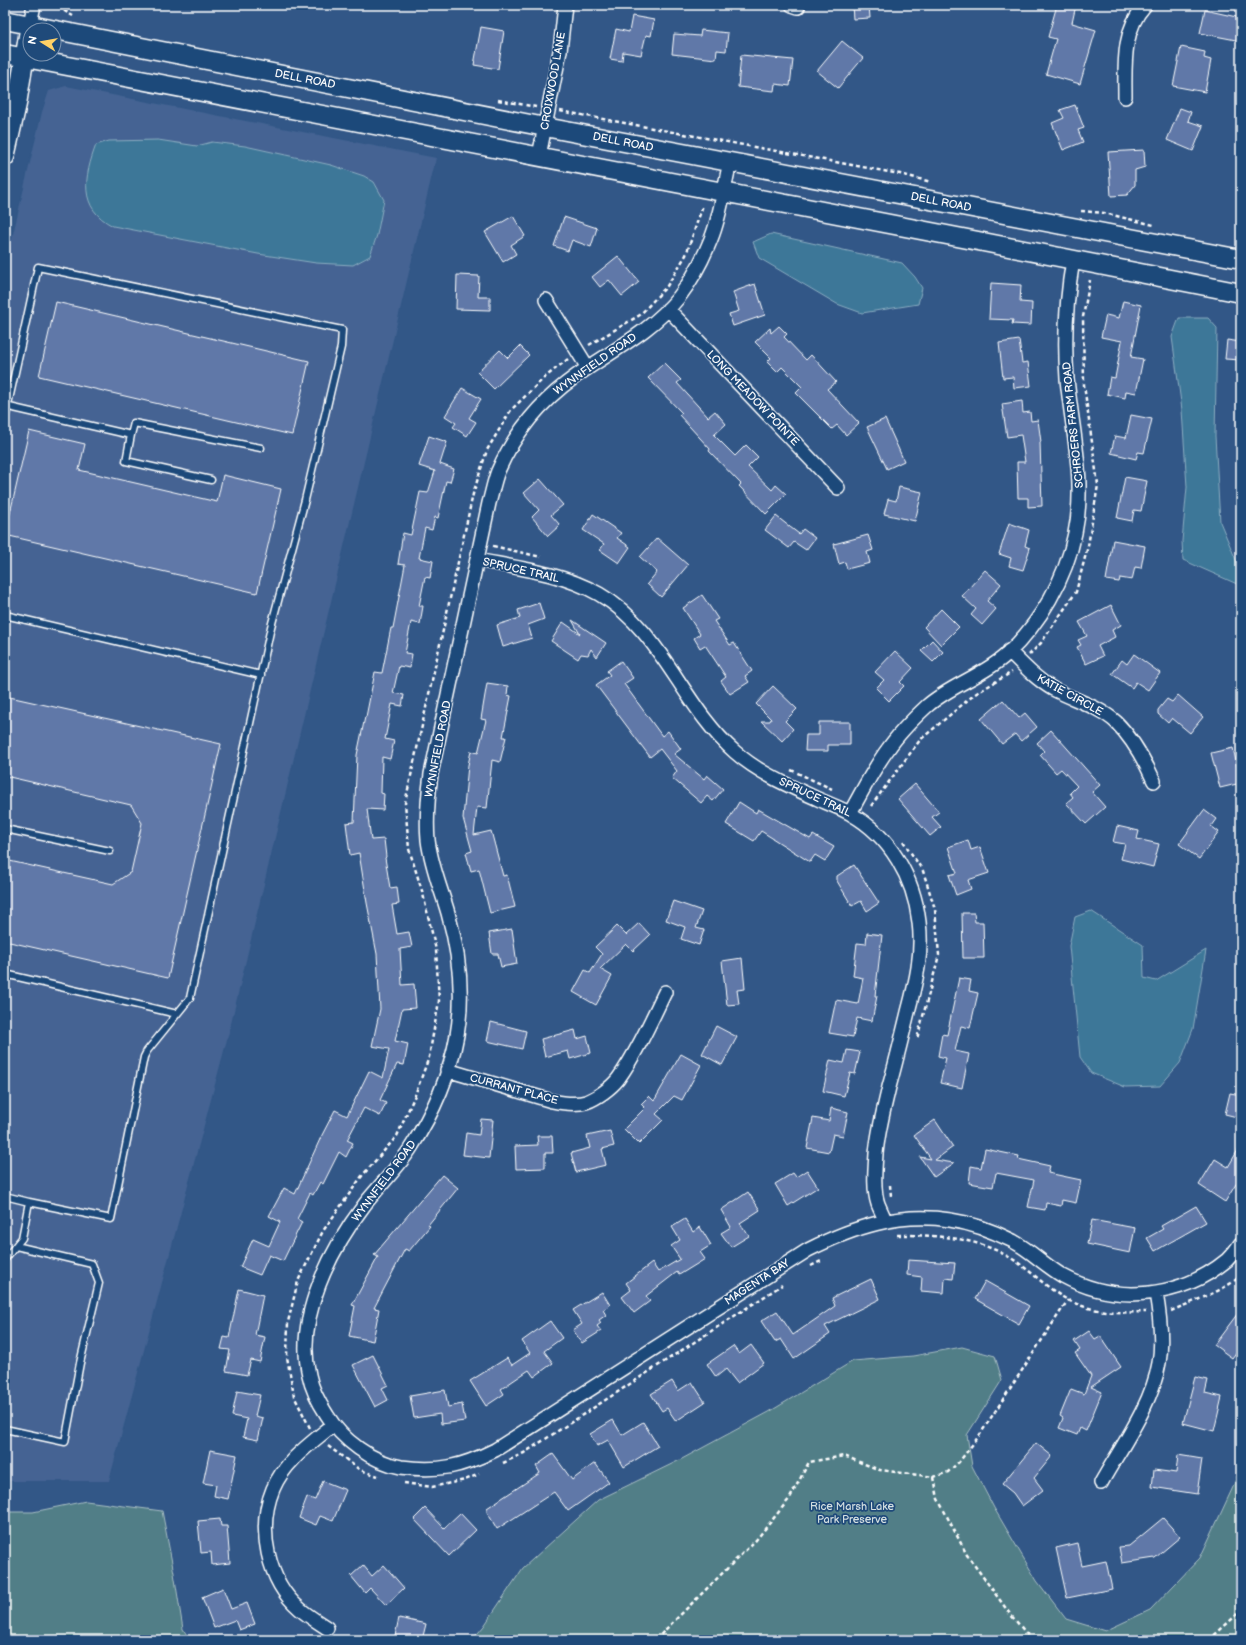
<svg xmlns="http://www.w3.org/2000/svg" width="1246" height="1645" font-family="'Balsamiq Sans',sans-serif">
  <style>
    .built { fill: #446493 }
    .green { fill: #517e87; stroke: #a8bec3 }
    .water { fill: #3e7798; stroke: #8badc1 }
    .building { fill: #6078a8; stroke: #fff }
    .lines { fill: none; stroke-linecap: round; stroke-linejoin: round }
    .lane-casing { stroke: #fff; stroke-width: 9 }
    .street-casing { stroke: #fff; stroke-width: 16 }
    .secondary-casing { stroke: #fff; stroke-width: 21 }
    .path { stroke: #fff; stroke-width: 2.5; stroke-dasharray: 4 3; stroke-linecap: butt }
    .lane { stroke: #1f4a7a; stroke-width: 6 }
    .street { stroke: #1f4a7a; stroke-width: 13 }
    .secondary { stroke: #1f4a7a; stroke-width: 18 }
    .labels { text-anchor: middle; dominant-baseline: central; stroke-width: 3.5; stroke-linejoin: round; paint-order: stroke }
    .street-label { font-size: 11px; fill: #fff; stroke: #1f4a7a }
    .park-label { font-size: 11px; fill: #d4dfe1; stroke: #1f4a7a }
  </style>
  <rect width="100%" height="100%" fill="#325787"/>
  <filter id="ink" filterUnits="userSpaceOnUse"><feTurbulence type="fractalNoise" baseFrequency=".025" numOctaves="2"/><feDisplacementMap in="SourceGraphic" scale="8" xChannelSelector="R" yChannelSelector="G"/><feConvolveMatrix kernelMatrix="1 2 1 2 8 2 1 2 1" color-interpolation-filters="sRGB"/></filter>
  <g filter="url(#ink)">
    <path class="built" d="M66,86L436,158L229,1032L109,1481H5V268L42,112L49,91Z"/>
    <path class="green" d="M962,1347L995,1356L1002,1380L967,1435L972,1466L994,1508L1037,1581L1066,1619L1105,1631L1150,1610L1200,1558L1234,1485L1241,1459V1640H472L484,1626L523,1568L598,1500L680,1460L769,1412L853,1361L913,1356Z
      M86,1501L162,1511L174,1573L183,1629L190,1640H5V1512H33Z"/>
    <path class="water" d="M158,140L197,146L212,142L245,146L331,165L364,176L374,182L384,200L377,235L370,256L353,265L316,263L258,254L113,226C78,208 84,177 96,145L109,141Z
      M771,234L902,263L915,277L922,288L918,304L862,313L837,304L759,258L753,242Z
      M1179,318H1208L1217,328L1215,436L1220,522L1239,567L1237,584L1183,560L1182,541L1187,487L1182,410L1172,337Z
      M1091,911L1143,945L1144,978L1156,981L1206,950L1193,1029L1180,1063L1160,1086L1125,1087L1091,1073L1080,1057L1069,946L1075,917Z"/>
    <path class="building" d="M852,5H869L870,18L853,19Z
      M1057,5H1076L1072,23L1096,30L1080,84L1046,74L1056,39L1048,37Z
      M1205,10L1241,18V41L1200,33Z
      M632,16L654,20L651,36L646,35L641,55L623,52L622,61L610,59L616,29L629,32Z
      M481,27L504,31L498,69L474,65Z
      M701,30L728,33L726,51L717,50L716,59L672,54L674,34L700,36Z
      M842,41L863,58L838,88L817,71Z
      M1181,47L1205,52L1204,58L1211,60L1205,92L1173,86Z
      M741,55L793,60L790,86L775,84L774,91L738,87Z
      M1075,105L1084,128L1078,130L1083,142L1063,150L1052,123L1064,118L1060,110Z
      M1180,108L1191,112L1188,121L1203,126L1193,151L1167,140Z
      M1144,150L1145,167L1135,170V185L1127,195L1111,196L1108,152Z
      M513,216L525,236L511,245L516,254L503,262L485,232Z
      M564,217L597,228L591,247L572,240L568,251L554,246Z
      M618,256L639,282L622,296L609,280L600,287L592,277Z
      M457,275L479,276L478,297H490V310L456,309Z
      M991,283L1021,285L1020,302L1032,303L1031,325L1012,324L1013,320L989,319Z
      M755,284L765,315L733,326L729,314L739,311L733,292Z
      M1123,301L1141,305L1131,357L1143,359L1136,393L1126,391L1125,398L1107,394L1110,377L1115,378L1122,341L1101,337L1106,315L1119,318Z
      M56,302L309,361L292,435L39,376Z
      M779,326L787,334L784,337L806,360L811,355L836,382L827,389L859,423L846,435L837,425L832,429L796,393L802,387L782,367L777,372L767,362L771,358L755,342L770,328L771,333Z
      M1019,340L1022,363L1028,362L1031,386L1014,388L1013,377L1003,378L999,343Z
      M1227,340L1241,342V360L1225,359Z
      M520,346L529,355L494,389L477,372L500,350L508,358Z
      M664,363L681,380L677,383L708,417L715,411L726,424L714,435L735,456L746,445L758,457L748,467L772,490L776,485L786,494L766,514L739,486L741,484L709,451L710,449L679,415L682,413L648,378Z
      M462,388L481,399L469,418L476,422L467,436L453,427L456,423L445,416Z
      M1022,401L1023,413L1030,412L1031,421L1038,420L1041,442H1040L1042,506L1028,507V498H1018L1017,462H1025L1021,435L1007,437L1002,404Z
      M1131,415L1152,419L1144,453L1138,452L1136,459L1111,453L1115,436L1126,438Z
      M885,419L904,461L887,469L867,427Z
      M29,431L85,444L79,470L217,502L223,475L281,489L257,593L5,535Z
      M429,436L447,442L440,464L454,469L450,482L446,481L438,518L435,517L432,530L425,528L419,558L433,561L430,578L425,577L419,606H423L420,624L411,622L405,653L412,654L410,668L399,666L393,693L404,695L402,706L392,704L385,739L394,741L390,759L382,757L381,793L384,794L383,810L367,809L371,840L384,839L386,857L385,858L390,888L397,887L399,904L392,905L397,934L409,932L412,947L400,949L402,985L414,984L416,1008L402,1009L395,1041L408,1044L404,1065L397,1064L380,1100L386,1103L380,1116L364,1108L347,1140L353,1143L346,1157L339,1152L323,1184L320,1182L313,1195L310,1193L297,1219L302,1222L283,1261L269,1255L260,1275L240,1267L253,1239L269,1246L280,1222L269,1216L284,1188L295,1194L321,1137L335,1110L347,1116L369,1071L383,1078L389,1049L372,1046L380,1009L377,954L367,903L359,853L350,855L346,823L354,822L357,755L365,717H366L375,672L382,673L391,628H393L405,565L398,564L403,533L411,535L420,492L428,493L435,471L419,466Z
      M1125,477L1147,481L1141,511L1134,510L1132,521L1117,518Z
      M540,479L563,505L551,515L560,525L548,536L532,517L539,510L524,493Z
      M899,487L922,492L915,521L884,514L888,499L896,501Z
      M593,514L621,533L617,538L630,547L619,563L600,550L604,544L583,530Z
      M776,516L799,534L803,529L815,538L806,550L794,542L789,548L765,530Z
      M1009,523L1029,530L1025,546L1030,548L1023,570L1009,566L1011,558L999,554Z
      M868,535L873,550L867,552L870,563L847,569L845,562L839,564L834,544Z
      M657,538L688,565L661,597L647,584L657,572L640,557Z
      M1113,540L1145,546L1141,568L1135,567L1132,580L1120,578L1119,582L1106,580Z
      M985,570L1001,584L987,601L996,609L982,625L971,615L976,609L962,596Z
      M702,595L718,619L714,621L730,645L734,643L752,671L745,676L749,682L730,694L721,681L726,677L705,645L700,648L694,638L700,634L683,608Z
      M539,603L544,619L528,625L532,638L503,647L497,625L520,618L518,610Z
      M1111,605L1121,625L1112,630L1115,637L1098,646L1103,656L1086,664L1077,647L1081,645L1078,640L1087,636L1079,622Z
      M941,609L959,627L941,645L924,627Z
      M572,620L606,643L597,657L591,649L588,655L581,654L578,659L551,641L563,622L580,634Z
      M932,640L943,652L933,662L921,651Z
      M895,651L913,668L900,682L904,686L889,701L876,688L884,680L875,672Z
      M1134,654L1160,673L1148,690L1136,682L1132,688L1112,674L1122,660L1127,664Z
      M621,661L633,678L624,684L662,736L668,731L681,749L674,754L704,779L707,775L723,789L713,801L707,796L701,803L672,778L677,771L660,749L650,757L596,685L610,675L607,671Z
      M487,683L508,686L507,695L511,696L503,737H506L500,762L492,760L487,808L477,807L474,835L491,831L503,876L507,875L515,907L490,913L479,869L471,871L466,853L472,851L463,818L468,765L471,751L478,753L486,720L481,719Z
      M773,686L797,709L785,721L793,729L782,741L761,721H770L771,719L756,704Z
      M1178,695L1203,717L1190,733L1172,718L1168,723L1158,714V710L1167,699L1172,702Z
      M5,696L221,744L168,978L5,941V860L113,884L131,872L142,823L131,805L5,776Z
      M1003,700L1019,718L1025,713L1037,727L1021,741L1015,734L1002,744L981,719Z
      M819,722H850V745H828V751H805L806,735H819Z
      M1051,730L1100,785L1092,792L1105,807L1086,824L1066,803L1073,797L1070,793L1077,786L1061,769L1056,773L1040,755L1044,751L1037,743Z
      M1233,748L1241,783L1220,788L1211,753Z
      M915,784L939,812L932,817L941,827L930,836L898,799Z
      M739,802L756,813L758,809L810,839L813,835L834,847L825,861L815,855L810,862L761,831L754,841L726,824Z
      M1204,810L1216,819L1211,826L1219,832L1199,859L1179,844Z
      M1117,826L1139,831L1137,839L1159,844L1153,867L1121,859L1125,844L1113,842Z
      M968,840L971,850L980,847L989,873L968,880L971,889L956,895L949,875L957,873L948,847Z
      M854,865L879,903L867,911L861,901L852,906L837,881V876Z
      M673,901L702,911L696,928L704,930L699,945L681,939L685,927L666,920Z
      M962,913H974L975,922H983L984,958H963Z
      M639,923L650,935L633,951L626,944L600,969L612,976L596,1005L573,992L585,970L590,973L602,954L595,947L617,926L626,935Z
      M512,929L517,964L501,967L498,954H492L489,933Z
      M867,933L882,935L875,996H877L872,1021L857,1018L853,1037L829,1033L836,1000L858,1004L863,978L853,976L857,943L866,944Z
      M742,958L745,989L737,990L739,1004L727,1005L722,961Z
      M959,978L971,980L969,991L978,993L970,1028L961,1026L955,1051L969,1054L962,1088L940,1083L946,1058L938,1056L942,1034L947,1035Z
      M491,1022L526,1031L522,1049L487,1041Z
      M716,1026L737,1037L722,1065L702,1054Z
      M575,1030L577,1039L587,1036L591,1053L570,1059L568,1051L545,1057L541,1039Z
      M847,1050L860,1052L855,1074L850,1073L844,1096L823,1091L830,1060L844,1063Z
      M681,1054L701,1065L682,1100L674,1096L656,1114L663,1120L639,1144L624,1129L645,1108L641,1104L649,1096L654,1101Z
      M1230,1093L1241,1095V1118L1225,1114Z
      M831,1108L848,1112L843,1136L833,1134L829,1152L807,1148L813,1118L829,1121Z
      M481,1119L493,1120L489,1158L463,1155L466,1133L479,1135Z
      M935,1120L953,1147L935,1160L954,1163L934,1177L920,1157L931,1159L914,1135Z
      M610,1131L614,1146L602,1149L606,1165L576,1172L571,1153L590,1148L587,1136Z
      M537,1136H552L553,1153H545V1168L516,1169L515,1146L538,1145Z
      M1241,1145V1176L1225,1202L1199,1185L1215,1159L1228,1167Z
      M985,1149L1019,1156L1018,1159L1050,1166L1048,1173L1081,1180L1076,1203L1062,1200L1061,1206L1046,1203L1045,1210L1028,1207L1034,1180L996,1173L993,1187L969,1183L971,1166L981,1168Z
      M807,1170L818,1187L788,1206L775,1184L793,1173L796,1177Z
      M442,1175L458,1188L428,1225L430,1226L409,1251L405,1249L374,1308L379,1309L373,1341L349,1336L355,1306L352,1305L378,1257L374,1255Z
      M748,1192L760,1210L740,1223L749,1236L731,1247L721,1233L731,1227L721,1210Z
      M1196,1206L1206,1222L1155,1251L1147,1238L1163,1229L1161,1226Z
      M685,1219L693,1232L700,1227L711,1245L700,1252L705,1259L679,1275L677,1272L646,1296L650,1301L634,1313L622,1297L631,1290L626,1283L652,1263L658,1272L680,1259L671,1246L680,1240L672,1227Z
      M1092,1220L1135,1228L1130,1253L1087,1244Z
      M908,1260L955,1263L953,1279L945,1278L944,1293L921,1291L922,1277L907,1275Z
      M871,1279L880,1299L825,1326L830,1334L794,1359L781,1339L775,1342L761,1321L777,1311L793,1335L835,1306L832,1298Z
      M985,1281L1029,1306L1019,1324L975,1299Z
      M239,1289L263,1295L255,1335L265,1337L260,1362L251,1360L247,1375L226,1371L230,1350L221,1349L224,1337L229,1338Z
      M602,1292L610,1305L603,1310L606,1315L599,1320L601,1323L597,1326L601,1331L582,1343L573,1330L582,1324L573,1310Z
      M1241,1309V1346L1232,1358L1214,1345Z
      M550,1321L562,1338L544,1351L553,1363L534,1377L529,1370L501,1389L504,1394L486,1406L470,1381L507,1358L512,1365L530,1353L522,1341Z
      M1089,1331L1095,1339L1100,1336L1121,1367L1091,1387L1102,1392L1086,1431L1080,1428L1077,1435L1059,1428L1063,1418L1060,1416L1071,1389L1084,1394L1091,1376L1075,1353L1080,1350L1074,1341Z
      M751,1345L764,1363L737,1383L726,1369L716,1377L707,1364L733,1346L739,1354Z
      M373,1355L388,1385L382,1388L388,1400L375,1407L353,1365Z
      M1195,1377L1208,1380L1205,1393L1222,1397L1214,1431L1183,1423Z
      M672,1381L678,1391L692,1382L705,1402L676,1421L667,1408L662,1411L651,1394Z
      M445,1390L448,1407L462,1404L465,1421L441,1424L440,1414L414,1418L410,1396Z
      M237,1391L260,1395L255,1416L263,1418L258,1440L243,1437L247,1419L232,1416Z
      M613,1420L622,1435L643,1422L658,1446L624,1467L608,1440L597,1446L590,1434Z
      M1036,1443L1052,1456L1034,1478L1043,1490L1022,1506L1013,1493L1002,1484Z
      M210,1450L237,1455L228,1499L214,1496L216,1485L203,1483Z
      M553,1454L572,1480L595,1463L609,1482L568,1511L554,1492L497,1529L487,1512V1508L540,1473L536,1466Z
      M1178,1455L1202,1459L1197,1494L1152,1487L1154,1470L1176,1473Z
      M323,1481L346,1490L333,1521L320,1516L316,1525L299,1518L307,1497L315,1500Z
      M425,1508L444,1528L460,1513L476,1530L449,1556L414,1519Z
      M1163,1518L1180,1537L1155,1558L1122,1563L1119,1547L1129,1546Z
      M220,1519L221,1526H227L230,1563L212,1565L211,1552L201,1553L198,1521Z
      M1077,1543L1082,1566L1106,1561L1112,1589L1067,1598L1056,1548Z
      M363,1565L372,1576L384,1565L404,1588L386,1605L370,1588L365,1593L351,1576Z
      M223,1588L231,1609L247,1603L255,1624L239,1630L235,1620L214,1628L202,1597Z
      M399,1618L426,1624L422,1640H394Z"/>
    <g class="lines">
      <g class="lane-casing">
        <path id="lane" d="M5,406L131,435L134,423L261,448
          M5,418L38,267L342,330L341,347L305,500L271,627L190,998L147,1051L144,1057L111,1219L29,1202
          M131,435L126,461L211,480
          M5,615L261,675
          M5,829L110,851
          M5,974L177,1014
          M5,1196L29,1202L22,1238L5,1259
          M5,1429L65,1442L80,1363L99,1283L92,1264L16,1246"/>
      </g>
      <g class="street-casing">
        <path id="street" d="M792,5L798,7
          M30,24L34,5
          M1125,97C1125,66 1122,30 1145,5
          M539,156L560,51L565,5
          M730,162C724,187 721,215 711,239C703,259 692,280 679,297C651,332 611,351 576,376C541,401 515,432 498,471C494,481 492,493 489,503L431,774C428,797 426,818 428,840C431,865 441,889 448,913C459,952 464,995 457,1035C450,1075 432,1115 410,1149C397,1169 380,1185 365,1204C331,1249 295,1317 309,1375C312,1390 319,1403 327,1415C342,1440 372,1462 401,1467C439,1472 461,1467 495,1450L808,1250C854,1227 898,1212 950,1220C971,1223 995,1232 1013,1241C1031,1251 1046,1266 1063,1276C1116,1305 1181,1298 1227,1260C1232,1255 1237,1249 1241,1243
          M546,300L588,368
          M668,309L838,488
          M477,560C518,568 562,573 599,594C662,630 682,706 735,752C759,773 789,786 818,799C829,804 841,808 851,814C890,836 914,878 919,922C923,953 916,982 908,1012C902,1037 896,1062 889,1087C884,1109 878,1131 876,1154C875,1169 873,1189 878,1204C880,1209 883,1215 885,1220
          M1009,651C1023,665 1036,679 1053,689C1074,700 1098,706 1116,722C1133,739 1144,759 1154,781
          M850,813C862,792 873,769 888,749C899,733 913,719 927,706C951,685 983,676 1006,655C1040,624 1066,578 1075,533C1086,482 1072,430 1067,379C1064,338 1066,300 1073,260
          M447,1070L552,1101C562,1103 575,1105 586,1102C597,1098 611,1088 618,1079C636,1054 652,1019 665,992
          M1101,1483C1121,1447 1152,1405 1159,1363C1163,1340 1160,1316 1156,1293
          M327,1628C318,1622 308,1616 300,1609C267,1581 257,1528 273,1489C284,1462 311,1443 333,1425"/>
      </g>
      <g class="secondary-casing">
        <path id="secondary" d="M5,20L545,127L1241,259
          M5,54L978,241L1241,293
          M5,157L17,104L30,24"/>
      </g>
      <path class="path" d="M60,5L63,10L73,16
        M498,100L536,107
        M560,111L900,174L931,182
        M1081,211L1104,213L1154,225
        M589,345L640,315L667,286L686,255L703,205
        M493,546L541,557
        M1029,655L1041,643L1076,592L1088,546L1098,485L1084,385L1083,317L1090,280
        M791,770L832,789
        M871,806L920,740L975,694L1012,672
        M903,841L923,871L935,909L939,955L917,1039
        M890,1185L891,1196
        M897,1235C936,1235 975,1237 1009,1257C1030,1269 1047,1289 1068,1300C1093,1313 1120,1313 1146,1312
        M811,1266L823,1260
        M1171,1311C1191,1302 1227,1290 1241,1275
        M310,1428L294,1396L287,1357L288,1322L298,1281L323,1231L362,1176L397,1136L415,1095L429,1057L439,1001L436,950L423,894L409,849L405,803L473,494L487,450L511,410L544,378L568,359
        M328,1446L360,1470L378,1476
        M503,1463L524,1453L782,1285
        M934,1477L938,1499L967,1555L1010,1614L1032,1640
        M404,1483L432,1487L465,1480L479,1474
        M656,1640L664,1631L756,1540L790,1498L809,1462L844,1456L880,1470L934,1477L948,1472L959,1462L979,1436L1068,1300
        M1209,1640L1241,1611"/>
      <use href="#lane" class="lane"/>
      <use href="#street" class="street"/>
      <use href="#secondary" class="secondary"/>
    </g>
  </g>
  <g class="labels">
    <g class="street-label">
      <text transform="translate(305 79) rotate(11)">DELL ROAD</text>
      <text transform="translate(553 81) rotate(-80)">CROIXWOOD LANE</text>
      <text transform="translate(623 142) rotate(11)">DELL ROAD</text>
      <text transform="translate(941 202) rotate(11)">DELL ROAD</text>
      <text transform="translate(595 364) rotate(-35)">WYNNFIELD ROAD</text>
      <text transform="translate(753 398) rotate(46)">LONG MEADOW POINTE</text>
      <text transform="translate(1073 425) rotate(-96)">SCHROERS FARM ROAD</text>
      <text transform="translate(521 570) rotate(13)">SPRUCE TRAIL</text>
      <text transform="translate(1070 695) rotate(29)">KATIE CIRCLE</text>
      <text transform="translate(438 749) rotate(-79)">WYNNFIELD ROAD</text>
      <text transform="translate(815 797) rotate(25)">SPRUCE TRAIL</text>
      <text transform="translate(514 1089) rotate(15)">CURRANT PLACE</text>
      <text transform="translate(384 1181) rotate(-53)">WYNNFIELD ROAD</text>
      <text transform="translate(757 1282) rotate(-33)">MAGENTA BAY</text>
    </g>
    <g class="park-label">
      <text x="852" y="1506">Rice Marsh Lake<tspan x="852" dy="13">Park Preserve</tspan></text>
    </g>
  </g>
  <rect width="1246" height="1645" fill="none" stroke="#1f4a7a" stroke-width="20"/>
  <rect x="10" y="10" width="1226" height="1625" fill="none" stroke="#fff" stroke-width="1.5" filter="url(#ink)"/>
  <g transform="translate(42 42) rotate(281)"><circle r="19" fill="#1f4a7a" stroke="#7992af"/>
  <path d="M0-3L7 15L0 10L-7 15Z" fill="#ffd166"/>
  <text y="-6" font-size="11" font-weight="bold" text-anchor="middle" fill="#ffffff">N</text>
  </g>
</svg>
